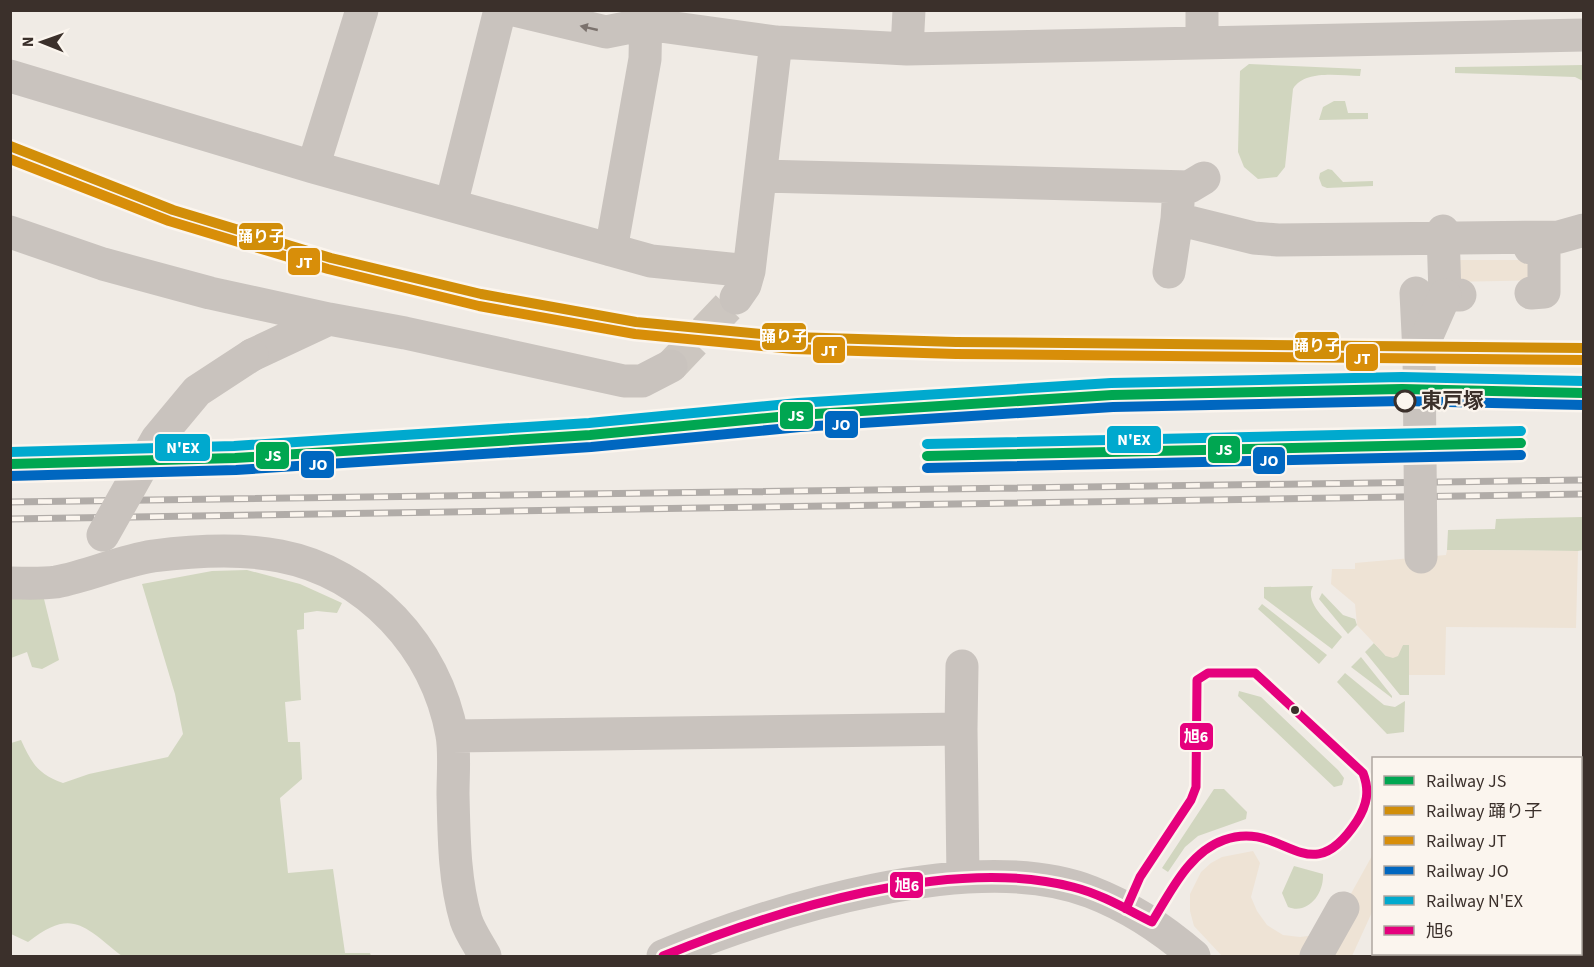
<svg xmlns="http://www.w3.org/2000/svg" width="1594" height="967" font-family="'Source Sans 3','Noto Sans JP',sans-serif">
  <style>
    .green { fill: #d1d6bf }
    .plaza { fill: #eee3d5 }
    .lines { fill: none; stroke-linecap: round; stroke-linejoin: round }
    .minor-tunnel { stroke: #ccc6c0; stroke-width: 33; stroke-dasharray: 33 16; stroke-linecap: butt }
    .minor { stroke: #c9c3be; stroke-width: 33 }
    .rail-casing { stroke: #b1aca8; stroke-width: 7 }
    .rail { stroke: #fbf5ee; stroke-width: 4.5; stroke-dasharray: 14; stroke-linecap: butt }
    .minor-bridge { stroke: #c9c3be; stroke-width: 33 }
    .bus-1-casing { stroke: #fbf5ee; stroke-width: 14 }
    .bus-1 { stroke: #e5007d; stroke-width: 9 }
    .rail-1-casing { stroke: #fbf5ee; stroke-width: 15 }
    .rail-2-casing { stroke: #fbf5ee; stroke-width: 15 }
    .rail-3-casing { stroke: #fbf5ee; stroke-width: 15 }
    .rail-4-casing { stroke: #fbf5ee; stroke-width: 15 }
    .rail-5-casing { stroke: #fbf5ee; stroke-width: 15 }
    .rail-1 { stroke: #00a651; stroke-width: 10 }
    .rail-2 { stroke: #d18e09; stroke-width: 10 }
    .rail-3 { stroke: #d88e09; stroke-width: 10 }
    .rail-4 { stroke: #0067c0; stroke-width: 10 }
    .rail-5 { stroke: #00a9ce; stroke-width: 10 }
    .oneway { fill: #7b726d }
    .stop-dot { fill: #fbf5ee; stroke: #3b302b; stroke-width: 3 }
    .bus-dot { fill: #3b302b; stroke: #fbf5ee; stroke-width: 2 }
    .labels { text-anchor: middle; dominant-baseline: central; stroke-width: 4.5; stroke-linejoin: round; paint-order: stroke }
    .stop-label { font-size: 21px; font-weight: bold; fill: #3b302b; stroke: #fbf5ee; text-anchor: start }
    .line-badge { stroke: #fbf5ee; stroke-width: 2 }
    .badge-label { font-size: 16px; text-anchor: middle; font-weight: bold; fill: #fff }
  </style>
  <rect width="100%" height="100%" fill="#f0ebe5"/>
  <path class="green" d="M1249,64L1361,69L1360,76C1340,76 1305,69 1293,89L1285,167L1277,177L1258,179L1244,167L1238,152L1240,71Z
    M1583,65V81L1575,77L1455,73V67Z
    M1334,101H1345L1348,113H1368V119L1319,120L1323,107Z
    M1328,169L1332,170L1343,182L1373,181V186L1327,188L1322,186L1319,178L1320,173Z
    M1583,517V550L1578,551L1447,550L1448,530L1495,529L1496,519Z
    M247,570L300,584L342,603L337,613L317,611L304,613V629L297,630L301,700L285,702L288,742H300L302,779L280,798L288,873L333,869L345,953H370L371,956H122C84,926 72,907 28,942L11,934V743L21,740C32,764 38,774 63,783L89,774L168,757L183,734L175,694L142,584L212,571Z
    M1313,586C1303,604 1331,624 1342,637L1332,649L1264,598V587Z
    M1322,593L1343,615L1355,619L1357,625L1348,634L1319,599Z
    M10,597L44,599L59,660L42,669L32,667L27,652L11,658Z
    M1262,604L1327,655L1319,664L1258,609Z
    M1374,643L1386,656L1403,645H1409V695H1400L1365,652Z
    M1361,657L1392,696V698L1351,667Z
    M1345,673L1384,705L1395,707L1405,701L1404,732L1387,734L1337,682Z
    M1239,691L1261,697L1338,770L1344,778L1342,785L1334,787L1238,696Z
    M1214,789H1224L1247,812L1246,819L1198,836L1185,847L1168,872L1162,868Z
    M1294,866L1323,874C1324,894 1308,915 1288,907L1282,893Z"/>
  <path class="plaza" d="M1448,260H1544V280L1449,282Z
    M1447,550L1578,551L1576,628L1446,627L1445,675H1409V645H1403L1398,656L1393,658L1386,656L1357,625L1355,604L1331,584L1332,569H1355V563L1446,555Z
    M1253,851L1260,863L1251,897L1257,911L1267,925L1283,935L1300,937L1316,935L1343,908L1373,854V910L1352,956H1222L1194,926L1190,911V894L1201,872L1211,863L1222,857Z"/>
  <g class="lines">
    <path class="minor-tunnel" d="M671,366L736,298"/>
    <path class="minor" d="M514,10L606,32L646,24L776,42L907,49L1584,35
      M1202,10V41
      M907,49L909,10
      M10,76L313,167L651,261L749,271
      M313,167L362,10
      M761,176L1189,187L1204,178
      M1179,187L1177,219L1254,238L1278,240L1559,237L1584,230
      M451,205L500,10
      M1443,231L1445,295H1460
      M10,232L103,264L210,293L329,319
      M1530,248H1544V292L1531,293
      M611,250L645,59L646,10
      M1169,272L1177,219
      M1416,293L1419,354
      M736,298L745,285L749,271L776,42
      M252,355L329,319L405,333L624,381H642L671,366
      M10,583C25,583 41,584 56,582C89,576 120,561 153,556C193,551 240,548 280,556C368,573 436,647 452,735C455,753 453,775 453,794C454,835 454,880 466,920C470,932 479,945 485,956
      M961,729L962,666
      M452,736L961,729L963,877
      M663,956C772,910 976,847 1091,892C1130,907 1163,929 1194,956
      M1316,956L1343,908"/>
    <g class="rail-casing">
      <path id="rail" d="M10,502L1584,480
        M10,519L1584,494"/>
    </g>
    <use href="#rail" class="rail"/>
    <path class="minor-bridge" d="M103,535L157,439L197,391L252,355
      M1421,557L1419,354L1445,295"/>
    <g class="bus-1-casing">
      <path id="bus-1" d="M1126,909L1140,877L1191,800L1196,787L1197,680L1208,673H1255L1363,773C1370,791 1367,805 1357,821C1308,896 1284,818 1224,840C1189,852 1170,893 1152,922
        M663,956C776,910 952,855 1073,887C1101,894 1126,909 1152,922"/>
    </g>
    <use href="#bus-1" class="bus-1"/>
    <g class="rail-1-casing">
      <path id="rail-1" d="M927,456L1521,443
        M10,464L235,458L590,435L799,415L1112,395L1402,389L1584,393"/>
    </g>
    <g class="rail-2-casing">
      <path id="rail-2" d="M10,146L173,210L331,258L481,294L636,322L793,337L956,342L1584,348"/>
    </g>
    <g class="rail-3-casing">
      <path id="rail-3" d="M10,159L169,221L328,269L479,306L635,334L793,349L956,354L1584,360"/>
    </g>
    <g class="rail-4-casing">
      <path id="rail-4" d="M927,468L1521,455
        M10,476L236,470L591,447L800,427L1113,407L1402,401L1584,405"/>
    </g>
    <g class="rail-5-casing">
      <path id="rail-5" d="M927,444L1521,431
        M10,452L234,446L589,423L798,403L1111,383L1402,377L1584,381"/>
    </g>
    <use href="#rail-1" class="rail-1"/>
    <use href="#rail-2" class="rail-2"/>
    <use href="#rail-3" class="rail-3"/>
    <use href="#rail-4" class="rail-4"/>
    <use href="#rail-5" class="rail-5"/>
  </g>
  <defs><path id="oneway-solid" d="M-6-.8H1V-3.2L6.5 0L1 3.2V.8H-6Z" transform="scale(1.5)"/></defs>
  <use class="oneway" href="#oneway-solid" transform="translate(589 28) rotate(-167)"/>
  <circle class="stop-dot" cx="1405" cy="401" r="10"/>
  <circle class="bus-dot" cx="1295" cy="710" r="5"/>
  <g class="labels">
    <g class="stop-label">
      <text x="1421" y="401">東戸塚</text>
    </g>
  </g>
  <g class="line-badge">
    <rect x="238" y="222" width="46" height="29" rx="6" fill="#d18e09"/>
    <rect x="287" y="247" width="34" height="29" rx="6" fill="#d88e09"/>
    <rect x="761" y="322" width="46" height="29" rx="6" fill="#d18e09"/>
    <rect x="1294" y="331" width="46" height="29" rx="6" fill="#d18e09"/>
    <rect x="812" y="336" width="34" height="28" rx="6" fill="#d88e09"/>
    <rect x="1345" y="343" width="34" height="29" rx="6" fill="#d88e09"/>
    <rect x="779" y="401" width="35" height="29" rx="6" fill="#00a651"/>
    <rect x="824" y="410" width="35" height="29" rx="6" fill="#0067c0"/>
    <rect x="1106" y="425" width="56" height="29" rx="6" fill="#00a9ce"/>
    <rect x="154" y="433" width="57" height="29" rx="6" fill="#00a9ce"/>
    <rect x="1207" y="435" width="34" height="29" rx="6" fill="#00a651"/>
    <rect x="255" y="441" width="35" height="29" rx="6" fill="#00a651"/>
    <rect x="1252" y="446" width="34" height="29" rx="6" fill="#0067c0"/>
    <rect x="300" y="450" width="35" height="29" rx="6" fill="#0067c0"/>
    <rect x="1179" y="722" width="35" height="29" rx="6" fill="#e5007d"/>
    <rect x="889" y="871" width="35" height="28" rx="6" fill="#e5007d"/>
  </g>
  <g class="badge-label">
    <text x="261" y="242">踊り子</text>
    <text x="304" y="268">JT</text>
    <text x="784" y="342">踊り子</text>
    <text x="1317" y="351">踊り子</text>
    <text x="829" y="356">JT</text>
    <text x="1362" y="364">JT</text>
    <text x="796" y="421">JS</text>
    <text x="841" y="430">JO</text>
    <text x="1134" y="445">N'EX</text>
    <text x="183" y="453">N'EX</text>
    <text x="1224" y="455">JS</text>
    <text x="273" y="461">JS</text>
    <text x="1269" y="466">JO</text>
    <text x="318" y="470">JO</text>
    <text x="1196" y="742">旭6</text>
    <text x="907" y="891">旭6</text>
  </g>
  <rect width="1594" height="967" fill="none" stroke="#3b302b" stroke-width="24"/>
  <rect x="1372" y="757" width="210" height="198" fill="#fbf5ee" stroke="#aea6a0" stroke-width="1.5"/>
  <rect x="1384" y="776" width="30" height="9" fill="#00a651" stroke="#aea6a0" stroke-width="1.5"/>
  <text x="1426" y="787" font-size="18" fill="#3b302b">Railway JS</text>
  <rect x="1384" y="806" width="30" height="9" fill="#d18e09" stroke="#aea6a0" stroke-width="1.5"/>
  <text x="1426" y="817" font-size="18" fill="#3b302b">Railway 踊り子</text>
  <rect x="1384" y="836" width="30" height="9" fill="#d88e09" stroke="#aea6a0" stroke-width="1.5"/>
  <text x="1426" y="847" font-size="18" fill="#3b302b">Railway JT</text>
  <rect x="1384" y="866" width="30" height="9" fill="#0067c0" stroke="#aea6a0" stroke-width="1.5"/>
  <text x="1426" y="877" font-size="18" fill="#3b302b">Railway JO</text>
  <rect x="1384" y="896" width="30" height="9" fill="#00a9ce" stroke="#aea6a0" stroke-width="1.5"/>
  <text x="1426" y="907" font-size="18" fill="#3b302b">Railway N'EX</text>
  <rect x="1384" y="926" width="30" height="9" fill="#e5007d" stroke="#aea6a0" stroke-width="1.5"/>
  <text x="1426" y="937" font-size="18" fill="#3b302b">旭6</text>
  <g transform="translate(42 42) rotate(271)" stroke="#fbf5ee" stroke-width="4.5" paint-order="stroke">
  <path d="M0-4.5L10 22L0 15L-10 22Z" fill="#3b302b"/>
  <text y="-9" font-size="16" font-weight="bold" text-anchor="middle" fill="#3b302b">N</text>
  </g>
</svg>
